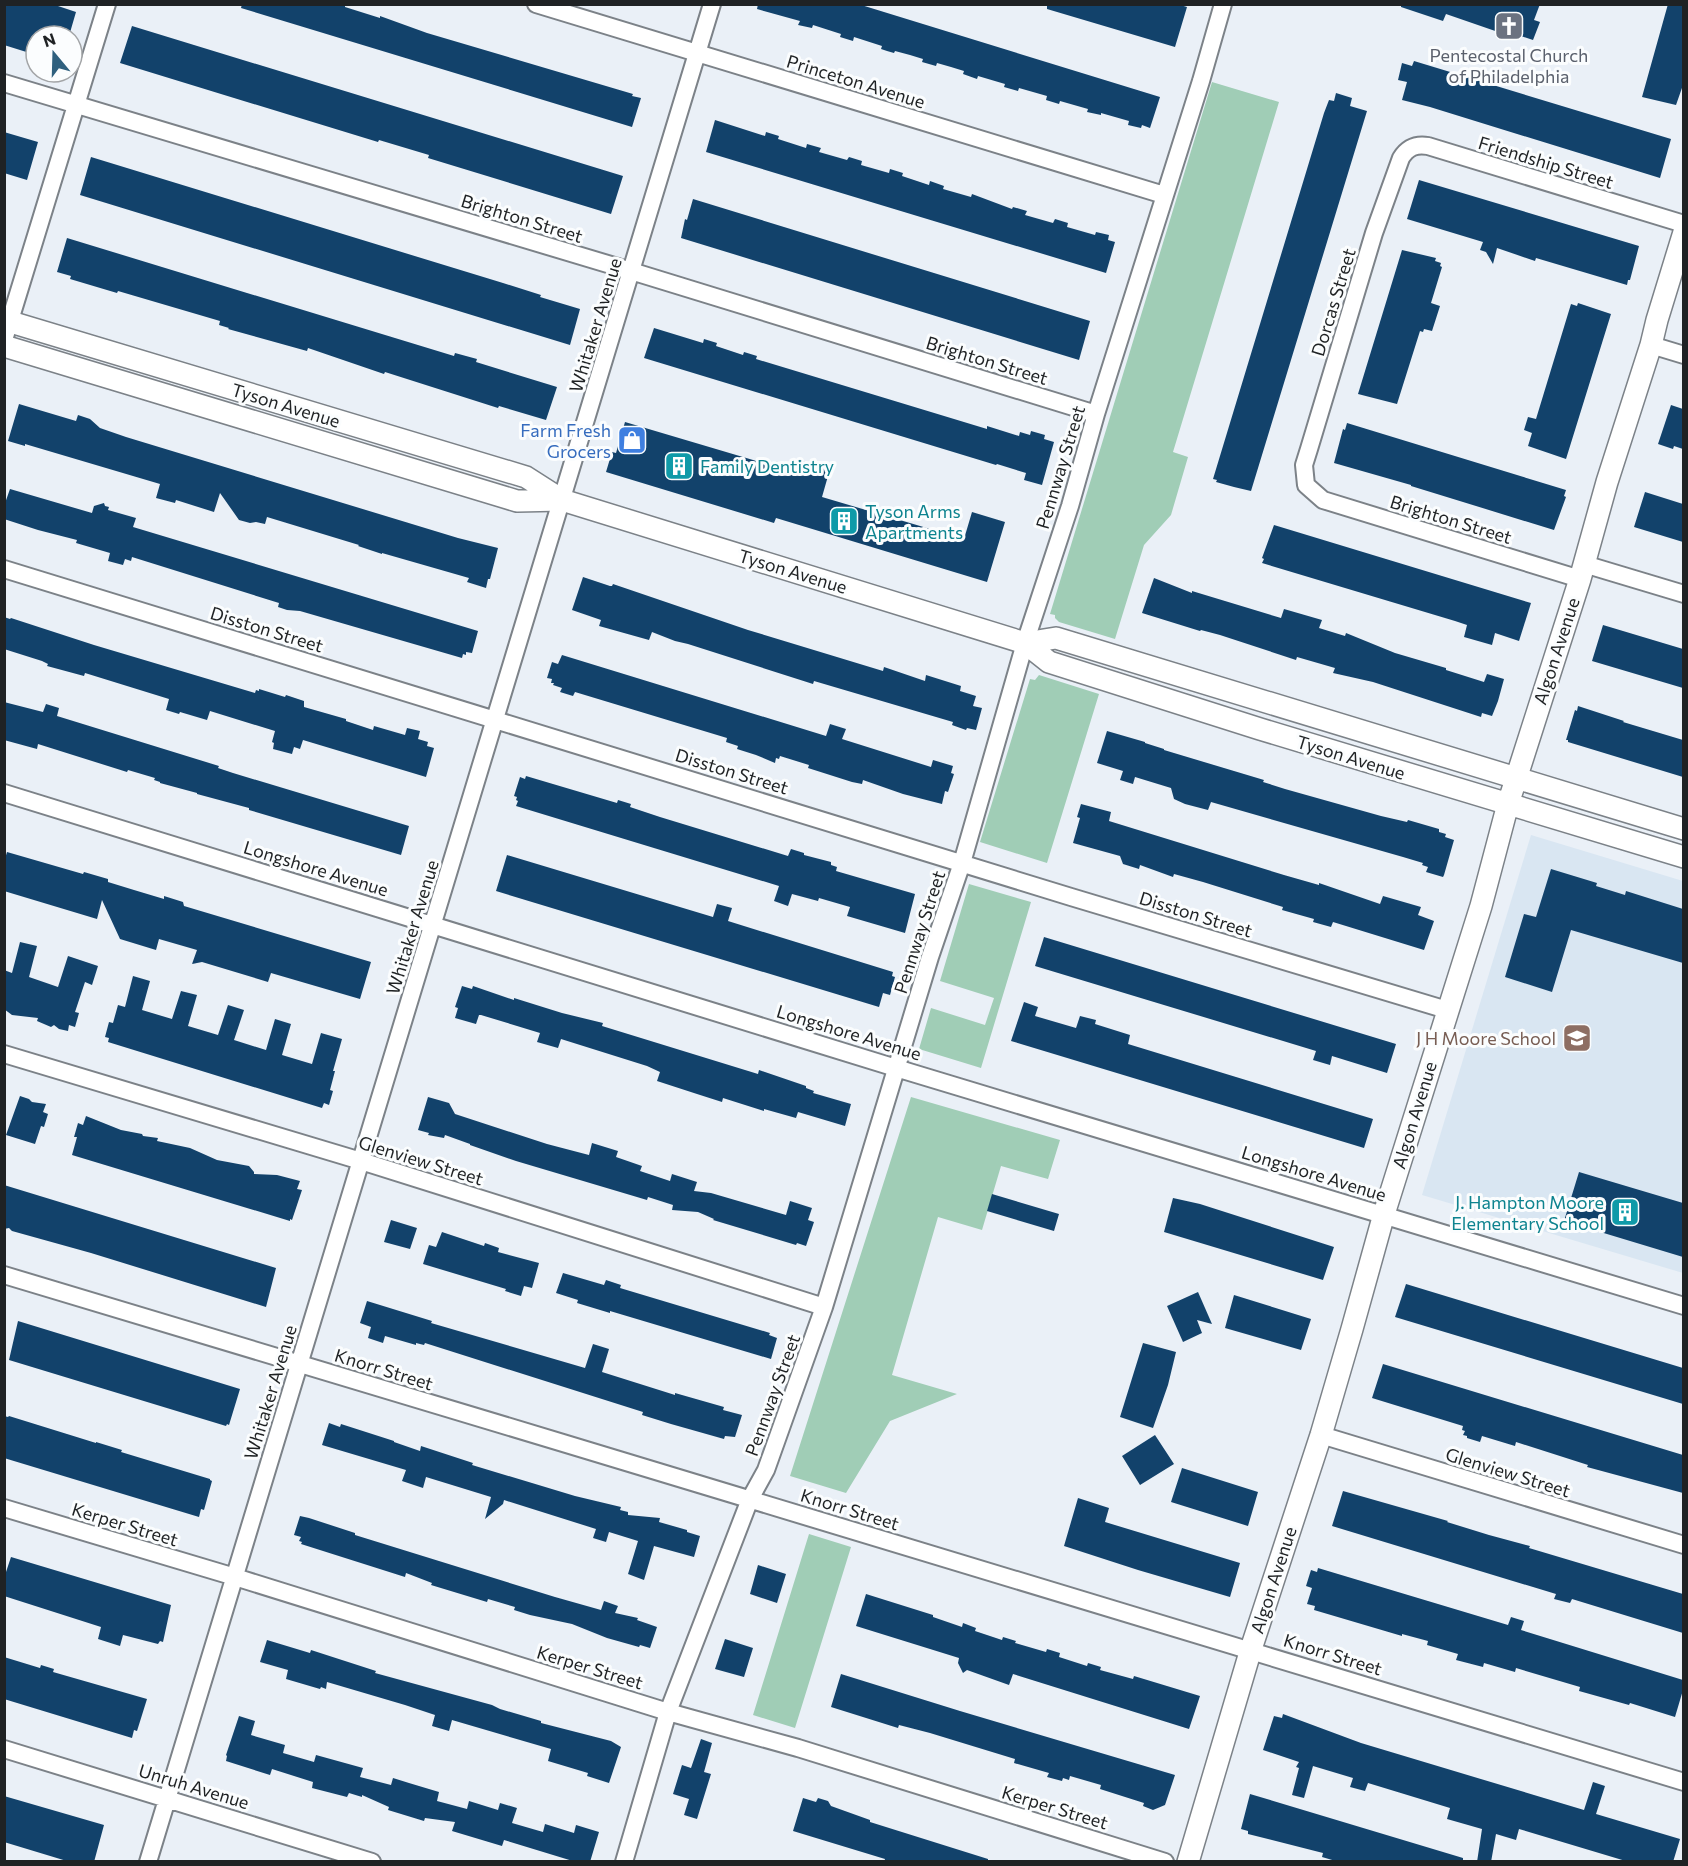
<svg xmlns="http://www.w3.org/2000/svg" width="1688" height="1866" font-family="Commissioner,sans-serif">
  <style>
    .built { fill: #d9e6f2 }
    .green { fill: #a0cdb6 }
    .building { fill: #12426b }
    .lines { fill: none; stroke-linecap: round; stroke-linejoin: round }
    .minor-casing { stroke: #7c8288; stroke-width: 20 }
    .tertiary-casing { stroke: #7c8288; stroke-width: 24 }
    .minor { stroke: #fff; stroke-width: 16 }
    .tertiary { stroke: #fff; stroke-width: 21 }
    .labels { text-anchor: middle; dominant-baseline: central; stroke-width: 6; stroke-linejoin: round; paint-order: stroke }
    .worship-label { font-size: 18px; fill: #5b616d; stroke: #fbfdfe }
    .street-label { font-size: 18px; fill: #1f2224; stroke: #fbfdfe }
    .shop-label { font-size: 18px; fill: #366cbe; stroke: #fbfdfe; text-anchor: end }
    .culture-label { font-size: 18px; fill: #0d838f; stroke: #fbfdfe; text-anchor: start }
    .education-label { font-size: 18px; fill: #785e54; stroke: #fbfdfe; text-anchor: end }
  </style>
  <rect width="100%" height="100%" fill="#eaf0f7"/>
  <path class="built" d="M1531,835L1683,881V1273L1422,1195Z"/>
  <path class="green" d="M1212,82L1279,102L1173,452L1188,457L1171,515L1144,545L1115,639L1059,622L1055,618V615L1050,614Z
    M1039,675L1099,694L1047,863L980,842L1030,679L1035,680Z
    M969,884L1031,902L981,1068L919,1049L931,1008L985,1025L994,998L940,981Z
    M911,1097L1060,1140L1048,1179L1001,1166L982,1230L938,1217L892,1375L957,1394L890,1421L846,1493L790,1476Z
    M809,1534L851,1547L795,1728L753,1715Z"/>
  <path class="building" d="M4,4H52L76,12L69,36H36V55L4,45Z
    M242,4H345V7L380,18V16L427,33L633,94L632,96L641,98L632,127L241,8Z
    M758,4H858L1160,97L1150,128L1142,125L1141,128L1128,125L1129,121L1101,113V115L1087,112L1088,109L1060,101L1059,104L1046,100L1047,96L1019,88L1018,91L1004,87L1005,84L978,76L977,79L963,74L964,71L951,67L937,63L936,66L922,62L923,59L910,55L895,51L894,53L887,51L881,49L882,46L854,37L853,41L840,37L841,34L813,25L812,28L798,25L800,21L757,9Z
    M1047,4H1177L1187,7L1175,47L1047,9Z
    M1401,4H1540L1534,20L1540,22L1533,40L1503,30L1501,33L1446,14L1443,21L1401,7Z
    M1668,4H1683V85L1676,105L1642,97Z
    M132,26L623,176L611,214L428,158L429,155L379,140L378,142L120,63Z
    M1414,61L1671,139L1660,178L1430,107L1402,100L1407,82L1398,80L1402,63L1412,66Z
    M1336,93L1352,98L1350,106L1367,111L1251,491L1234,487L1216,482L1217,480L1213,479L1324,113L1329,100L1334,101Z
    M715,120L765,136L766,132L779,136L778,139L806,148L807,144L821,148L819,152L847,160L849,157L862,161L861,165L889,173L890,169L903,173L902,176L929,185L930,181L944,186L943,189L971,197L972,194L1012,209L1013,207L1027,211L1025,215L1053,223L1055,219L1068,223L1067,227L1095,235L1096,232L1109,235L1108,240L1115,242L1106,273L706,152Z
    M4,132L38,142L27,180L4,173Z
    M91,157L503,283L541,295L540,297L580,309L570,345L80,195Z
    M1419,180L1639,246L1630,280H1628L1627,285L1536,258L1535,261L1497,248L1493,264L1486,252L1480,250L1483,242L1407,219Z
    M693,199L1090,321L1079,360L681,238L685,219L687,220Z
    M67,238L454,356L455,353L477,359L476,362L557,387L546,420L499,406L498,408L385,372L384,374L308,348L307,351L228,329L229,328L219,325L220,321L118,291L117,293L70,279L71,276L57,272Z
    M1402,250L1436,258L1435,261L1441,263L1440,266L1442,267L1431,303L1440,306L1432,331L1424,329L1423,332L1420,331L1397,404L1358,394Z
    M1578,303L1611,314L1566,459L1528,446L1532,433L1524,430L1528,417L1536,419L1571,304L1577,306Z
    M654,328L703,343L704,339L717,343L716,346L743,355L744,352L757,356L756,359L987,429V426L1019,436L1020,432L1030,435L1031,431L1045,435L1044,439L1054,442L1042,485L1024,480L1026,473L997,464L996,465L644,358Z
    M19,404L76,421L78,415L90,419L100,428L126,437L458,538L498,548L490,579H488L486,588L467,582L469,578L382,553V554L358,546L359,545L267,517L265,524L256,522L250,523L239,520L220,493L214,512L176,500L175,503L156,498L160,484L25,444V446L8,441Z
    M1671,405L1683,409V449L1674,446L1673,449L1658,444Z
    M625,422L773,466L775,461L797,468L799,460L830,469L822,497L964,539L972,512L1005,522L987,582L776,518L774,523L606,472L612,452L616,453Z
    M1347,423L1566,490L1564,496L1566,497L1554,530L1411,486V485L1334,463L1343,429L1345,430Z
    M10,489L92,513L94,506L104,503L105,506L109,507L108,510L136,518L133,527L478,631L472,653L466,652V655L463,654L462,658L300,611L287,610L278,607L279,603L132,557L131,561L125,559L123,565L108,561L110,553L76,543L77,540L38,530L4,519V506Z
    M1645,492L1683,504V542L1634,527Z
    M1274,525L1531,603L1519,641L1495,633L1492,645L1464,637L1467,625L1455,621L1262,563L1264,559L1262,558Z
    M583,577L610,586H612L613,584L748,630L883,671L884,667L925,681L926,675L961,686L960,691L976,696L973,706L982,708L976,730L967,728L966,730L952,725L953,722L814,681L813,684L688,644L675,641L652,632L649,640L599,626L601,620L572,610Z
    M1154,578L1192,593V591L1281,618L1284,609L1322,620L1319,628L1345,636L1346,633L1395,653L1446,668V670L1484,682L1487,674L1504,679L1498,701L1492,716L1482,713L1481,717L1373,682L1333,673L1335,668L1297,657L1296,660L1220,635L1201,630L1200,631L1142,613Z
    M4,617L10,619L11,618L94,645L255,693L256,690L259,691V689L285,697L286,695L304,701V707L346,719V721L373,730L374,726L405,735L407,728L420,731L418,739L428,742L427,746L434,748L426,777L303,740L300,749L294,747L292,754L273,749L274,743L272,742L275,731L210,711L207,720L180,712L179,714L166,710L169,699L85,673L84,676L47,666L48,664L42,661L4,649Z
    M1603,625L1683,649V688L1592,661Z
    M562,655L826,736L830,724L846,729L842,739L931,767L933,760L953,766L951,773L954,774L948,792L945,791L942,804L903,794L863,780L862,784L852,782L808,768L809,765L780,756L779,759L776,758L775,763L756,755L737,749L738,746L726,742L727,738L575,692L573,696L560,692L562,688L553,685L554,683H551L552,679L547,678L552,662L558,664Z
    M4,702L43,712L46,704L59,708L57,716L219,766L218,768L233,773L409,826L401,855L249,810V808L197,794V793L160,783V782L154,780L155,778L128,770L127,772L38,744L37,749L4,740Z
    M1578,706L1624,721L1623,722L1683,740V777L1568,742V740H1566L1575,710L1577,711Z
    M1107,731L1145,742V743L1164,749V750L1264,780L1263,782L1285,789L1381,816L1407,822L1408,820L1439,829V832L1446,834L1445,837L1454,840L1444,875L1443,877L1426,872L1428,867L1422,865L1423,863L1403,857L1211,802L1208,810L1185,804L1174,799L1171,788L1135,777L1133,784L1120,780L1123,771L1097,763Z
    M526,776L617,803L618,800L631,804L630,807L660,817L788,856L791,849L804,853V855L831,862V865L837,867L836,871L915,894L905,933L847,916L850,907L819,898L818,901L792,894L788,906L774,901L779,886L516,806L518,801L516,800L517,797L514,796L520,777L525,779Z
    M1081,804L1111,812L1109,821L1284,875L1319,885V883L1380,904L1383,896L1421,907L1418,915L1434,921L1424,950L1333,922L1331,927L1313,922L1314,919L1282,910L1283,907L1203,882L1174,874L1173,877L1140,865L1139,869L1123,864L1120,856L1073,843L1080,818L1077,817Z
    M7,852L83,874L84,872L108,879V882L134,890L164,899V896L183,902L184,906L371,962L360,999L271,973L268,982L202,962L192,964L197,950L159,939L156,950L120,939L102,900L97,919L4,891V862Z
    M507,855L713,917L717,904L732,908L728,921L893,972L892,976L895,977L890,995L883,993L879,1007L496,891Z
    M1551,869L1597,883L1596,886L1625,895L1626,891L1683,909V963L1571,930L1552,992L1505,977L1524,914L1536,917Z
    M1044,937L1396,1044L1387,1073L1332,1056L1330,1065L1313,1060L1316,1051L1035,966Z
    M20,942L37,946L29,977L58,987L68,956L98,966L92,985L85,982L75,1012L79,1013L75,1027L69,1025L68,1031L59,1029L54,1025L51,1027L37,1021L38,1018L12,1015L4,1009V970L12,973Z
    M133,976L150,981L142,1010L172,1019L181,991L197,995L188,1026L218,1035L228,1005L244,1010L234,1040L266,1050L275,1019L291,1024L282,1055L312,1064L321,1033L342,1039L333,1071H335L330,1090L333,1091L329,1105L324,1103L322,1108L108,1042L109,1038L105,1037L109,1022L113,1023L118,1005L125,1007Z
    M462,986L472,989L473,986L514,1000V998L562,1013L603,1023L602,1026L758,1074L759,1070L806,1086V1088L814,1091L813,1093L851,1104L845,1126L798,1112L796,1118L764,1109V1111L723,1098L722,1102L697,1094L657,1081L660,1072L647,1066L561,1039L558,1048L537,1042L540,1033L481,1015H479L476,1024L455,1018L458,1008L455,1007Z
    M1024,1002L1038,1007L1035,1016L1076,1028L1080,1016L1096,1020L1095,1024L1130,1035L1128,1044L1373,1119L1364,1148L1011,1041Z
    M20,1096L29,1099L32,1102L46,1104L43,1112L48,1114L44,1127L41,1126L35,1144L6,1135Z
    M428,1097L449,1103L455,1114L547,1144L589,1155L592,1143L618,1151L616,1157L642,1166L640,1171L670,1181L672,1174L697,1182L694,1191L711,1193L786,1215L790,1201L812,1208L808,1220L814,1222L806,1246L797,1243L796,1245L713,1220L714,1219L698,1212L672,1210L673,1205L648,1197L647,1200L516,1161L470,1145V1144L445,1135L444,1138L428,1135L429,1133L418,1130Z
    M86,1116L121,1130L142,1134L143,1136L158,1138L157,1141L190,1148L217,1160L249,1166L254,1172V1174L277,1175L300,1181L297,1189L302,1190L292,1220L290,1219V1221L72,1155L77,1137H74L78,1123L83,1125Z
    M1579,1172L1683,1203V1257L1564,1221Z
    M4,1185L276,1268L266,1307L91,1253L12,1231L9,1228L4,1229Z
    M992,1194L1059,1214L1054,1231L987,1211Z
    M1173,1198L1200,1204L1334,1247L1323,1280L1164,1232Z
    M391,1220L417,1228L410,1249L384,1242Z
    M442,1232L484,1246L485,1243L499,1248L498,1252L539,1263L532,1288L524,1286L521,1296L505,1291L506,1289L423,1264L429,1245L436,1247Z
    M563,1273L604,1285L606,1280L621,1285L620,1288L770,1333L769,1335L777,1338L771,1359L610,1311V1313L577,1303L578,1300L556,1293Z
    M1406,1284L1683,1368V1404L1395,1317Z
    M1198,1292L1212,1324L1197,1320L1202,1333L1183,1342L1167,1306Z
    M1234,1295L1311,1319L1301,1350L1225,1328Z
    M367,1301L432,1321L431,1323L585,1368L593,1344L609,1349L602,1372L675,1395V1393L724,1407L723,1410L742,1415L735,1437L725,1436L724,1439L671,1424L642,1415L643,1412L425,1343L424,1345L416,1343V1345L385,1336L383,1343L368,1338L371,1327L360,1323Z
    M18,1321L240,1389L229,1425L227,1424L226,1426L9,1360Z
    M1143,1343L1176,1352L1168,1385L1153,1428L1120,1417Z
    M1383,1364L1683,1455V1493L1587,1467L1588,1465L1516,1442L1515,1446L1482,1436L1480,1442L1467,1438V1436L1463,1435L1465,1431L1462,1430L1463,1426L1372,1398Z
    M4,1416L8,1417L9,1416L96,1443V1442L122,1450L121,1452L210,1479V1480L212,1481L204,1510L201,1509L199,1517L4,1458Z
    M329,1423L340,1427L341,1424L394,1441V1442L420,1451L421,1446L473,1463L472,1465L575,1496L621,1507L620,1510L628,1512V1515L660,1518L659,1522L687,1530V1532L700,1536L694,1557L654,1546L644,1580L628,1574L638,1541L609,1532L606,1542L593,1538L596,1529L504,1500L503,1504L485,1519L491,1497L426,1477L423,1488L402,1481L406,1470L322,1445Z
    M1155,1435L1174,1464L1140,1485L1122,1456Z
    M1182,1468L1258,1492L1248,1526L1171,1502Z
    M1343,1491L1448,1521L1447,1522L1489,1535L1530,1546L1529,1548L1683,1594V1633L1572,1599L1570,1603L1554,1599L1556,1594L1332,1526Z
    M1078,1498L1109,1508L1105,1522L1240,1563L1230,1597L1138,1570L1064,1546Z
    M300,1516L309,1518L355,1533V1535L555,1597L601,1610L604,1601L618,1606L615,1613L638,1618L637,1620L657,1627L650,1648L640,1645L639,1647L607,1638L572,1624L530,1615L514,1610L515,1607L488,1599L487,1602L431,1585L432,1583L406,1573L405,1577L301,1544L302,1542L299,1541L301,1537L294,1535Z
    M11,1557L171,1605L163,1642L160,1641L158,1644L123,1635L120,1646L98,1639L101,1627L4,1596V1578Z
    M758,1565L786,1574L777,1603L750,1594Z
    M1318,1568L1508,1625L1511,1617L1524,1621L1521,1630L1683,1680V1690L1675,1717L1630,1703L1629,1705L1579,1691L1580,1687L1516,1668L1515,1672L1484,1663L1483,1667L1456,1660L1458,1654L1427,1645L1428,1641L1402,1634V1636L1314,1610L1315,1606L1307,1604L1312,1588L1306,1586L1311,1570L1317,1572Z
    M866,1594L933,1615V1617L962,1627L963,1623L976,1628L975,1631L1002,1640L1003,1637L1016,1641L1015,1643L1046,1652L1047,1649L1060,1653L1059,1657L1087,1666L1088,1663L1101,1667L1100,1670L1133,1679L1134,1676L1200,1696L1189,1729L1013,1674L1009,1685L967,1670L963,1673L958,1663L959,1658L856,1626Z
    M725,1639L753,1648L744,1677L715,1669Z
    M267,1640L310,1653L311,1650L376,1671L375,1673L492,1705L500,1709L541,1721V1723L611,1741L621,1747L609,1783L587,1776L588,1773L548,1761L551,1749L452,1720L449,1731L432,1726L435,1715L405,1705L327,1682L326,1689L321,1687L320,1689L286,1679L288,1670L260,1662Z
    M4,1657L40,1668L41,1665L54,1669L53,1672L147,1699L137,1731L134,1730L132,1738L4,1699Z
    M841,1674L960,1711L1175,1775L1165,1805L1153,1810L1143,1806L1144,1803L1100,1789L1101,1785L1070,1776L1069,1780L1063,1778L1062,1781L1047,1777L1049,1773L1014,1763L1015,1759L930,1733L899,1725L898,1728L831,1707Z
    M1283,1714L1361,1743L1584,1810L1593,1782L1605,1786L1596,1814L1680,1839L1673,1862H1629L1519,1829L1516,1840L1496,1834L1491,1862H1477L1482,1829L1447,1819L1450,1808L1368,1783L1365,1791L1350,1787L1353,1778L1313,1766L1304,1798L1292,1795L1299,1768L1296,1767L1299,1762L1263,1750L1274,1716L1282,1718Z
    M239,1716L255,1721L251,1735L285,1745L283,1753L314,1762L316,1755L363,1768L360,1777L391,1785L393,1778L409,1783L439,1792L437,1801L467,1809L469,1801L498,1810L500,1803L517,1808L512,1823L543,1832L545,1824L574,1833L576,1825L599,1832L590,1862H576L504,1840L502,1846L452,1831L455,1822L425,1818L424,1821L388,1810L389,1807L362,1795V1797L349,1793L347,1797L312,1788L313,1782L272,1769L270,1775L226,1761L227,1756L226,1755Z
    M701,1739L712,1743L704,1772L711,1774L697,1819L684,1815L689,1799L673,1794L682,1765L691,1768Z
    M1250,1794L1463,1858V1862H1339L1322,1857L1323,1853L1248,1834V1831L1241,1829Z
    M4,1796L104,1825L94,1862H70L4,1842Z
    M803,1798L816,1802L818,1798L828,1801L831,1806L870,1820V1822L988,1859V1862H884L885,1859L793,1831Z"/>
  <g class="lines">
    <g class="minor-casing">
      <path id="minor" d="M536,4L1164,195
        M4,83L631,271L1096,414
        M4,340L107,4
        M1651,345L1684,355
        M1584,564L1684,594
        M4,569L1071,897L1447,1010
        M1580,579L1323,500L1306,485L1304,465L1309,449L1374,233L1401,158C1408,147 1416,144 1428,146L1684,224
        M4,793L896,1068L1684,1306
        M4,1054L361,1161L824,1307
        M4,1275C564,1444 1125,1610 1684,1782
        M1321,1435L1684,1545
        M4,1508L235,1577L668,1712L798,1748L1165,1862
        M4,1749L372,1862
        M148,1862L712,4
        M624,1862L668,1712L750,1499L766,1470L824,1307L930,957L962,863L1025,643L1070,506L1096,414L1201,81L1223,4"/>
    </g>
    <g class="tertiary-casing">
      <path id="tertiary" d="M4,320L526,477L562,500L1025,643L1049,662L1260,729L1684,857
        M4,346L517,501L562,500
        M1025,643L1056,638L1684,829
        M1188,1862L1251,1649L1321,1435L1352,1329L1384,1214L1481,906L1508,804L1580,579L1607,482L1651,345L1657,320L1684,232"/>
    </g>
    <use href="#minor" class="minor"/>
    <use href="#tertiary" class="tertiary"/>
  </g>
  <defs>
    <g id="church-square" transform="scale(1.5)"><rect x="-9" y="-9" width="18" height="18" rx="4" fill="#6b7280" stroke="#fbfdfe"/><path d="M-1.2-6h2.4v3.5h3.3v2.4h-3.3V6h-2.4V-.1h-3.3v-2.4h3.3Z" fill="#fff"/></g>
    <g id="shop-square" transform="scale(1.5)"><rect x="-9" y="-9" width="18" height="18" rx="4" fill="#3f7fe0" stroke="#fbfdfe"/><path d="M-5-2.5h2.3a2.7 3.5 0 0 1 5.4 0H5L5.5 6h-11ZM-1.5-2.5h3a1.5 2.3 0 0 0-3 0Z" fill="#fff"/></g>
    <g id="building-square" transform="scale(1.5)"><rect x="-9" y="-9" width="18" height="18" rx="4" fill="#0f9aa8" stroke="#fbfdfe"/><path d="M-4-6H4V6H1V3H-1V6H-4ZM-2.5-4.3h1.7v1.8h-1.7ZM.8-4.3h1.7v1.8H.8ZM-2.5-1h1.7V.8h-1.7ZM.8-1h1.7V.8H.8Z" fill="#fff"/></g>
    <g id="school-square" transform="scale(1.5)"><rect x="-9" y="-9" width="18" height="18" rx="4" fill="#8d6e63" stroke="#fbfdfe"/><path d="M0-5L7-2L0 1L-7-2ZM-4 1L0 2.5L4 1V4Q0 6-4 4Z" fill="#fff"/></g>
  </defs>
  <g fill-rule="evenodd">
    <use href="#church-square" x="1509" y="26"/>
    <use href="#shop-square" x="632" y="440"/>
    <use href="#building-square" x="679" y="466"/>
    <use href="#building-square" x="844" y="521"/>
    <use href="#school-square" x="1577" y="1038"/>
    <use href="#building-square" x="1625" y="1212"/>
  </g>
  <g class="labels">
    <g class="worship-label">
      <text x="1509" y="55">Pentecostal Church<tspan x="1509" dy="21">of Philadelphia</tspan></text>
    </g>
    <g class="street-label">
      <text transform="translate(856 81) rotate(17)">Princeton Avenue</text>
      <text transform="translate(1546 162) rotate(17)">Friendship Street</text>
      <text transform="translate(522 218) rotate(17)">Brighton Street</text>
      <text transform="translate(1333 302) rotate(-73)">Dorcas Street</text>
      <text transform="translate(595 325) rotate(-73)">Whitaker Avenue</text>
      <text transform="translate(987 360) rotate(17)">Brighton Street</text>
      <text transform="translate(286 405) rotate(17)">Tyson Avenue</text>
      <text transform="translate(1060 467) rotate(-73)">Pennway Street</text>
      <text transform="translate(1451 519) rotate(17)">Brighton Street</text>
      <text transform="translate(793 571) rotate(17)">Tyson Avenue</text>
      <text transform="translate(267 629) rotate(17)">Disston Street</text>
      <text transform="translate(1556 651) rotate(-72)">Algon Avenue</text>
      <text transform="translate(1351 757) rotate(17)">Tyson Avenue</text>
      <text transform="translate(732 771) rotate(17)">Disston Street</text>
      <text transform="translate(316 868) rotate(17)">Longshore Avenue</text>
      <text transform="translate(1196 914) rotate(17)">Disston Street</text>
      <text transform="translate(412 927) rotate(-73)">Whitaker Avenue</text>
      <text transform="translate(919 932) rotate(-72)">Pennway Street</text>
      <text transform="translate(849 1032) rotate(17)">Longshore Avenue</text>
      <text transform="translate(1414 1115) rotate(-73)">Algon Avenue</text>
      <text transform="translate(421 1160) rotate(17)">Glenview Street</text>
      <text transform="translate(1314 1173) rotate(17)">Longshore Avenue</text>
      <text transform="translate(384 1369) rotate(17)">Knorr Street</text>
      <text transform="translate(270 1392) rotate(-73)">Whitaker Avenue</text>
      <text transform="translate(772 1395) rotate(-70)">Pennway Street</text>
      <text transform="translate(1508 1472) rotate(17)">Glenview Street</text>
      <text transform="translate(850 1509) rotate(17)">Knorr Street</text>
      <text transform="translate(125 1524) rotate(17)">Kerper Street</text>
      <text transform="translate(1273 1580) rotate(-72)">Algon Avenue</text>
      <text transform="translate(1333 1654) rotate(17)">Knorr Street</text>
      <text transform="translate(590 1667) rotate(17)">Kerper Street</text>
      <text transform="translate(194 1786) rotate(17)">Unruh Avenue</text>
      <text transform="translate(1055 1807) rotate(17)">Kerper Street</text>
    </g>
    <g class="shop-label">
      <text x="611" y="430">Farm Fresh<tspan x="611" dy="21">Grocers</tspan></text>
    </g>
    <g class="culture-label">
      <text x="700" y="466">Family Dentistry</text>
      <text x="865" y="511">Tyson Arms<tspan x="865" dy="21">Apartments</tspan></text>
      <text x="1604" y="1202" text-anchor="end">J. Hampton Moore<tspan x="1604" dy="21">Elementary School</tspan></text>
    </g>
    <g class="education-label">
      <text x="1556" y="1038">J H Moore School</text>
    </g>
  </g>
  <rect width="1688" height="1866" fill="none" stroke="#1f2224" stroke-width="12"/>
  <g transform="translate(54 54) rotate(341)"><circle r="28" fill="#fbfdfe" stroke="#a3a5a7" stroke-width="1.5"/>
  <path d="M0-4.5L10 22L0 15L-10 22Z" fill="#2f607e"/>
  <text y="-9" font-size="16" font-weight="bold" text-anchor="middle" fill="#1f2224">N</text>
  </g>
</svg>
